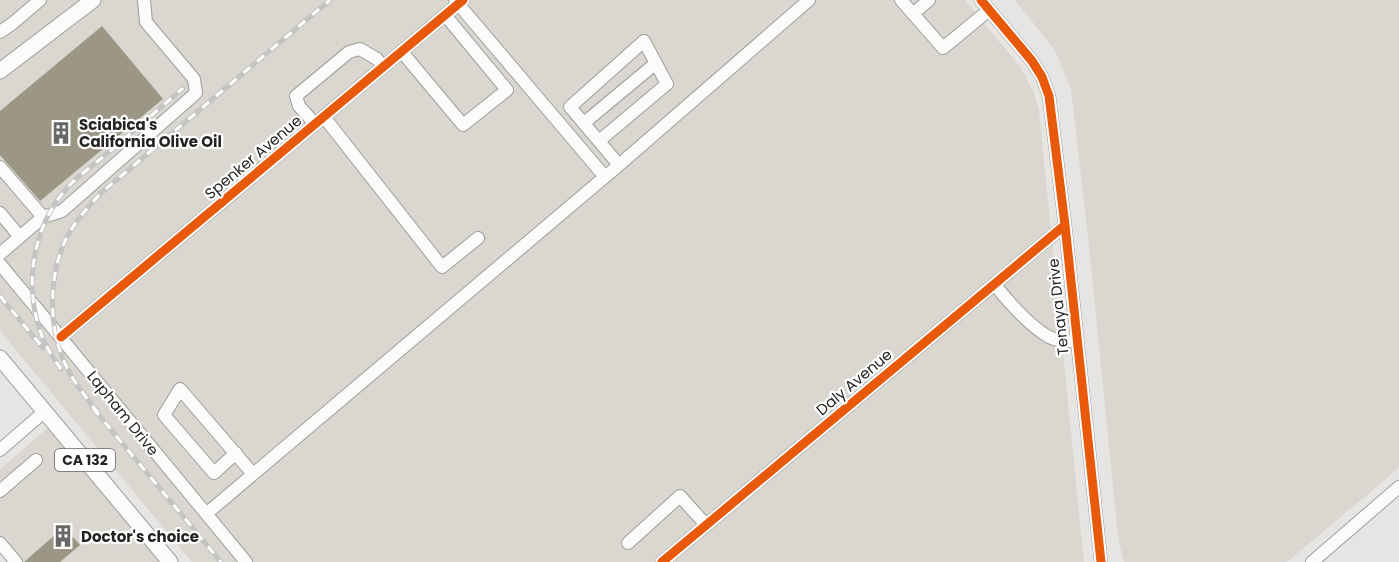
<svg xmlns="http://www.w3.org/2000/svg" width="1399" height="562" font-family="Poppins,sans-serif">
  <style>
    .built { fill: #dad6d0 }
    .building { fill: #9c9784 }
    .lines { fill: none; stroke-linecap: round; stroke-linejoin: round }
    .minor-casing { stroke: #9e9e9c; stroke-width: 14 }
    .major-casing { stroke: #9e9e9c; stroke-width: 17 }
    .minor { stroke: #fbfbfb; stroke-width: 12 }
    .major { stroke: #fbfbfb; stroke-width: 15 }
    .rail-casing { stroke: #c4c4c4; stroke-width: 5 }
    .rail { stroke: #fff; stroke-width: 3; stroke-dasharray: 9; stroke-linecap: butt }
    .cycleway-casing { stroke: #fff; stroke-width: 13 }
    .cycleway { stroke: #e8590c; stroke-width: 9 }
    .labels { text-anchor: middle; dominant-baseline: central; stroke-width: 4.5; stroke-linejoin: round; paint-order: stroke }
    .shield { fill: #fff; stroke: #666665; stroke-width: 1.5 }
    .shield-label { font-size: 14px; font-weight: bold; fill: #252423 }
    .poi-label { font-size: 15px; font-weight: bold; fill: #252423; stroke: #fff; text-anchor: start }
    .street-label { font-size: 15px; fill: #252423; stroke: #fff }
  </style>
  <rect width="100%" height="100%" fill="#e7e5e3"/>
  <path class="built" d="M0,0H965L1021,68L1034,93L1039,111L1084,562H192L0,331Z
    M1015,0H1399V468L1287,562H1124L1120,547L1117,527L1089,246L1071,89L1055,50Z
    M49,427L161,562H23L0,534V469Z"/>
  <path class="building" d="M102,26L163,99L40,201L0,155V111Z
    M64,527L80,545L60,562H24Z"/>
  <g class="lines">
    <g class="minor-casing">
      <path id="minor" d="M455,0L605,177
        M901,0L943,48L989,10
        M981,0L1032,61L1042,77L1049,96L1065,225L1101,562
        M913,14L929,0
        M0,32L13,23L40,0
        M402,52L463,125L507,90L445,15
        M324,117L442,267L478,238
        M584,123L656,63
        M315,124L299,106L296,96L349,52L360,49L377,59L383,67
        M599,141L667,84L644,41L570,107L619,165L809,0
        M0,167L43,217
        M0,213L20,237
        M0,254L43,217L62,211L196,93L194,79L146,22L144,0
        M0,264L246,562
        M994,284C1007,300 1031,327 1049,337C1058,341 1067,342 1077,341
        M61,337L463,0
        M0,450L45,411
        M236,453L214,473L164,415L180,389L253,474
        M0,491L36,460
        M206,514L619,165
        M0,543L16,562
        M628,543L680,496L706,525
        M662,562L1065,225
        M1312,562L1399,487"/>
    </g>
    <g class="major-casing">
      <path id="major" d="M0,71L93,0
        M0,358L170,562"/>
    </g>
    <use href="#minor" class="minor"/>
    <use href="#major" class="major"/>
    <g class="rail-casing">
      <path id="rail" d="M0,296L43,348
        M61,369C53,358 45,346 41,333C23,285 33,225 68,187C78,176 92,166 103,157C130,134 157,111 183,88
        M93,408L221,562
        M98,413C85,396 71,379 63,359C48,323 49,272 67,237C76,220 88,207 101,193L330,0"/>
    </g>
    <use href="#rail" class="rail"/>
    <g class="cycleway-casing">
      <path id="cycleway" d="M981,0L1032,61L1042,77L1049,96L1065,225L1101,562
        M61,337L463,0
        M662,562L1065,225"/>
    </g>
    <use href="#cycleway" class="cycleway"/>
  </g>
  <defs>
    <g id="building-bare" transform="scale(1.8)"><path d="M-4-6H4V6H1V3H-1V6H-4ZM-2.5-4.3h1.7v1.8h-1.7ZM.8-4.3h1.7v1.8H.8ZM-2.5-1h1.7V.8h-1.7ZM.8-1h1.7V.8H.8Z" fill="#696866" stroke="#fff" stroke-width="2.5" paint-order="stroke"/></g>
  </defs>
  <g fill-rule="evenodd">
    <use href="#building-bare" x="61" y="133"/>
    <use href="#building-bare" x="63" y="536"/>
  </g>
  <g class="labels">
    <rect class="shield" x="55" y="449" width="60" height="22" rx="4.5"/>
    <g class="shield-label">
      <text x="85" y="460">CA 132</text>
    </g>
    <g class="poi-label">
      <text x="79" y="124">Sciabica's<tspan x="79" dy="17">California Olive Oil</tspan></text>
      <text x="81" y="536">Doctor's choice</text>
    </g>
    <g class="street-label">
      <text transform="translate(253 157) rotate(-40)">Spenker Avenue</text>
      <text transform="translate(1058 307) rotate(-96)">Tenaya Drive</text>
      <text transform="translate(854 382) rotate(-40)">Daly Avenue</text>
      <text transform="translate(123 413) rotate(51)">Lapham Drive</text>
    </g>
  </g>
</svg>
